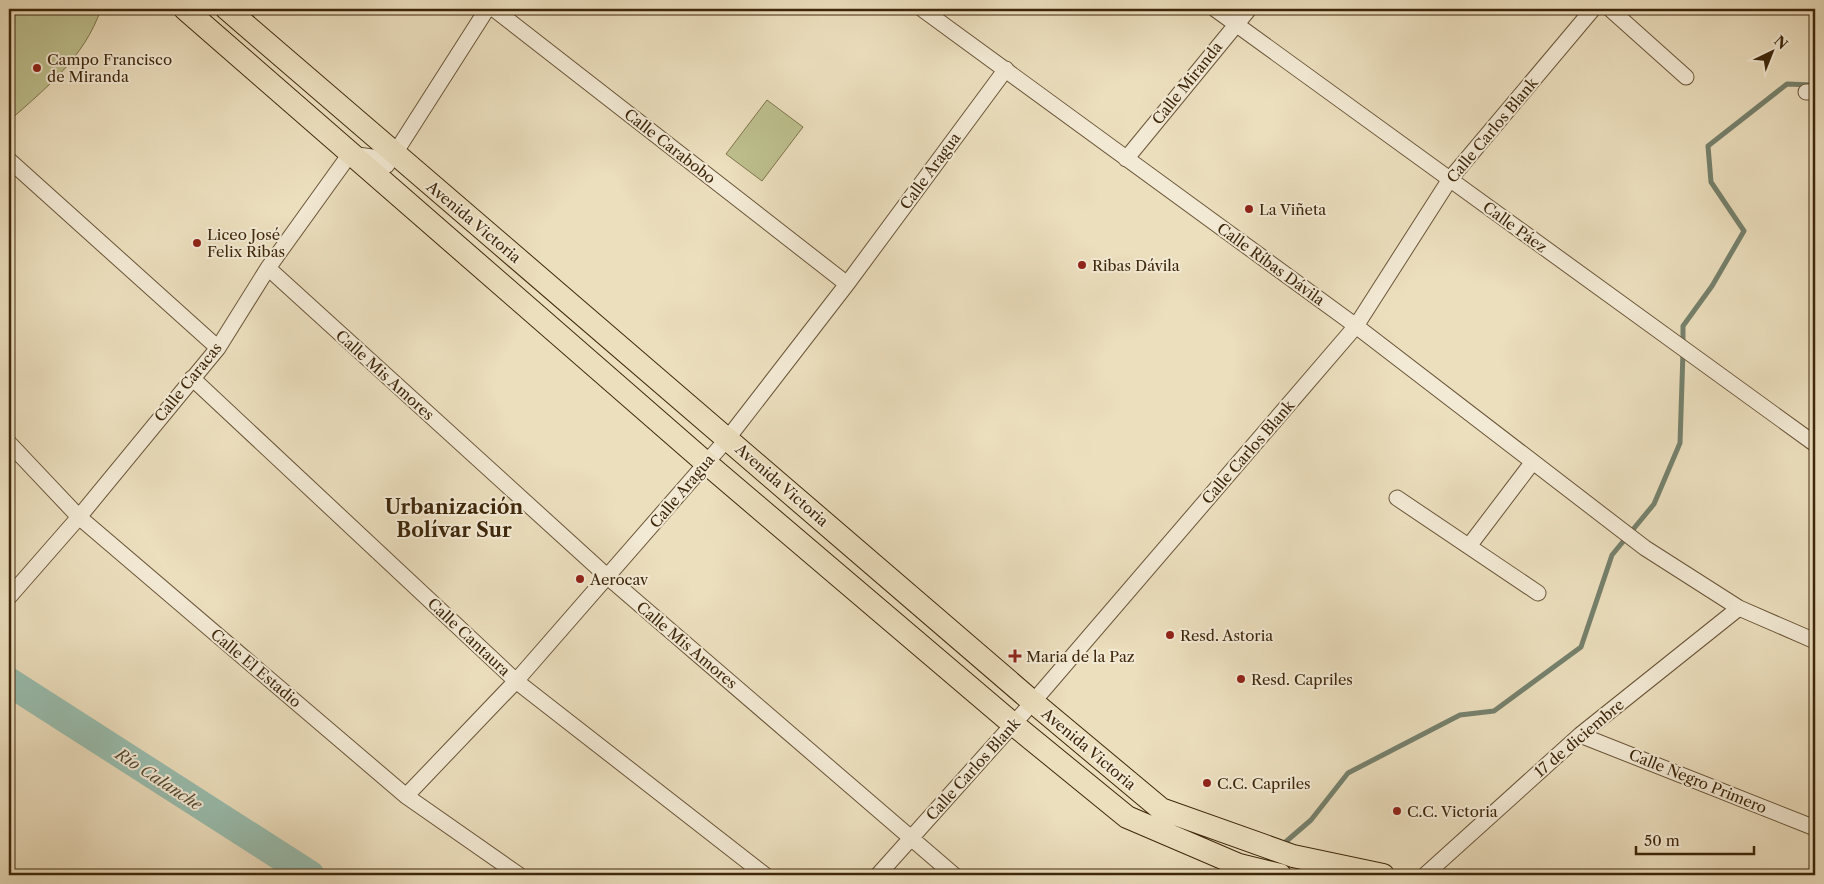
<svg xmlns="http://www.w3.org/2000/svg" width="1824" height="884" font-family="'Libre Caslon Text',serif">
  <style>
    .green { fill: #bdc08e; stroke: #7e744c }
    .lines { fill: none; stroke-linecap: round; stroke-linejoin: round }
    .stream { stroke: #75816d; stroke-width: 5 }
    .river { stroke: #99bdae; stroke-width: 29 }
    .street-casing { stroke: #6a5538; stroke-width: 17 }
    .primary-casing { stroke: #3e270b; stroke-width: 24 }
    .street { stroke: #f3ead5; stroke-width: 15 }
    .primary { stroke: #ecdfbe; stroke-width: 22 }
    .poi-dot { fill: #8f2418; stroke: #f3ead5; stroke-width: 2 }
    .labels { text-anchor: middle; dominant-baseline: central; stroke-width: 4; stroke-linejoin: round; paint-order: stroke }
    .poi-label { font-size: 15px; fill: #3e270b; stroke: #f3ead5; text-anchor: start }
    .street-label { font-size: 15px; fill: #3e270b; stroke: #f3ead5 }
    .water-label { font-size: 16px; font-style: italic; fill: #554c34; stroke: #f3ead5 }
    .district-label { font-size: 20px; font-weight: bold; fill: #3e270b; stroke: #f3ead5 }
  </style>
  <rect width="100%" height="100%" fill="#ecdfbe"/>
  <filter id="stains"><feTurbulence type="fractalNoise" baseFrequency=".004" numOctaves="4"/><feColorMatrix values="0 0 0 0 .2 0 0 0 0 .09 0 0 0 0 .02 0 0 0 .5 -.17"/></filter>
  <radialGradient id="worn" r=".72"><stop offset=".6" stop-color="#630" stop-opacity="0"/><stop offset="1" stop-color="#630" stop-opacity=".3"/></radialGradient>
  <path class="green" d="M9,9H101C84,58 47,87 9,121Z
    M767,100L803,127L762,181L726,154Z"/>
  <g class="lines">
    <path class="stream" d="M1683,344V326L1712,286L1744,231L1711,182L1708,146L1787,84L1812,85
      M1282,845L1311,820L1348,773L1460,715L1494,711L1581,647L1612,555L1654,504L1680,443L1683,352"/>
    <path class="river" d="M9,682L310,875"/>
    <g class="street-casing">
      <path id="street" d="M494,9L847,284
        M922,9L1356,326L1645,548L1739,608L1815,641
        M1215,9L1815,444
        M1610,9L1686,77
        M1806,92H1815
        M1126,159L1249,9
        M9,160L218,348
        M390,161L487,9
        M268,268L609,578L954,875
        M192,378L516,681L765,875
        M9,443L79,517L406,796L519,875
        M1397,498L1538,593
        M1469,546L1532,463
        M9,597L79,517L218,348L268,268L350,154L372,157L387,165
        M1580,735L1815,828
        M406,796L516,681L728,438L847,284L1006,69
        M878,875L1033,702L1356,326L1450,179L1593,9
        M1425,875L1580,735L1739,608"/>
    </g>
    <g class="primary-casing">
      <path id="primary" d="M185,9L705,462L1013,724L1127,817L1239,865L1280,875
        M227,9L1033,702L1161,809L1293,856L1383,875"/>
    </g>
    <use href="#street" class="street"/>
    <use href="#primary" class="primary"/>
  </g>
  <g class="poi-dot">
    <circle cx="37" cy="68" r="5"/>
    <circle cx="1249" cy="209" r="5"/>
    <circle cx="197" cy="243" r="5"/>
    <circle cx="1082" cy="265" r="5"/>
    <circle cx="580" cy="579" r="5"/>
    <circle cx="1170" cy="635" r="5"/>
    <path d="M1012.5 648.5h5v5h5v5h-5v5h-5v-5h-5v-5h5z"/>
    <circle cx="1241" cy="679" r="5"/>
    <circle cx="1207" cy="783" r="5"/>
    <circle cx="1397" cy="811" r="5"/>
  </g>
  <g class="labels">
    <g class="poi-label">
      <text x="47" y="59">Campo Francisco<tspan x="47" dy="17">de Miranda</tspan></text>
      <text x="1259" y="209">La Viñeta</text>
      <text x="207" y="234">Liceo José<tspan x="207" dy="17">Felix Ribas</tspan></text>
      <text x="1092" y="265">Ribas Dávila</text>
      <text x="590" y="579">Aerocav</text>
      <text x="1180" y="635">Resd. Astoria</text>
      <text x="1026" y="656">Maria de la Paz</text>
      <text x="1251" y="679">Resd. Capriles</text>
      <text x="1217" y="783">C.C. Capriles</text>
      <text x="1407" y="811">C.C. Victoria</text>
    </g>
    <g class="street-label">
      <text transform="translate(1187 83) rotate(-51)">Calle Miranda</text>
      <text transform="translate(1492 130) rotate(-50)">Calle Carlos Blank</text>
      <text transform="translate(670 146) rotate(38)">Calle Carabobo</text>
      <text transform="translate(930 171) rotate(-54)">Calle Aragua</text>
      <text transform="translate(474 222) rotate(40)">Avenida Victoria</text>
      <text transform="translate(1515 227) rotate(36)">Calle Páez</text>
      <text transform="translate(1271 264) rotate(36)">Calle Ríbas Dávila</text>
      <text transform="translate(385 375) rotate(42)">Calle Mis Amores</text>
      <text transform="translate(188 382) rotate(-51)">Calle Caracas</text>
      <text transform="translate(1248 452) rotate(-49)">Calle Carlos Blank</text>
      <text transform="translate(782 485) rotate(41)">Avenida Victoria</text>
      <text transform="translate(682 491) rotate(-50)">Calle Aragua</text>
      <text transform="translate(469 637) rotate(43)">Calle Cantaura</text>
      <text transform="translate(687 645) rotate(40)">Calle Mis Amores</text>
      <text transform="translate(256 668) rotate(40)">Calle El Estadio</text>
      <text transform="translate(1579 738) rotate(-40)">17 de diciembre</text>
      <text transform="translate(1089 749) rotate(40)">Avenida Victoria</text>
      <text transform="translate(973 769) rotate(-48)">Calle Carlos Blank</text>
      <text transform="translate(1698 781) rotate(22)">Calle Negro Primero</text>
    </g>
    <g class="water-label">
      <text transform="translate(159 779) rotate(33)">Río Calanche</text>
    </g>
    <g class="district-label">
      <text x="454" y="507">Urbanización<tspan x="454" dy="23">Bolívar Sur</tspan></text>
    </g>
  </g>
  <rect width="1824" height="884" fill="none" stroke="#ecdfbe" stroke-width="30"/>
  <rect x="10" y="10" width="1804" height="864" fill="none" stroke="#3e270b" stroke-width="2.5"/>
  <rect x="15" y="15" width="1794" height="854" fill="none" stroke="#3e270b"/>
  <g transform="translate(1772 52) rotate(43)" stroke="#f3ead5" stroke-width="4" paint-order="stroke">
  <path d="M0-4L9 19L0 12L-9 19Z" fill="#3e270b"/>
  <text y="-8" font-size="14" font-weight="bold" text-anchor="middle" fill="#3e270b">N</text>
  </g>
  <path d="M1636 846v8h118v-8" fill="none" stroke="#3e270b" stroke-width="2.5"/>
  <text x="1644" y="846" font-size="15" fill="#3e270b" stroke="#f3ead5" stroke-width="4" paint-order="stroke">50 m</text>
  <rect width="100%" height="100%" filter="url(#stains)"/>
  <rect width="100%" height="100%" fill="url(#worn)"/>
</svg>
